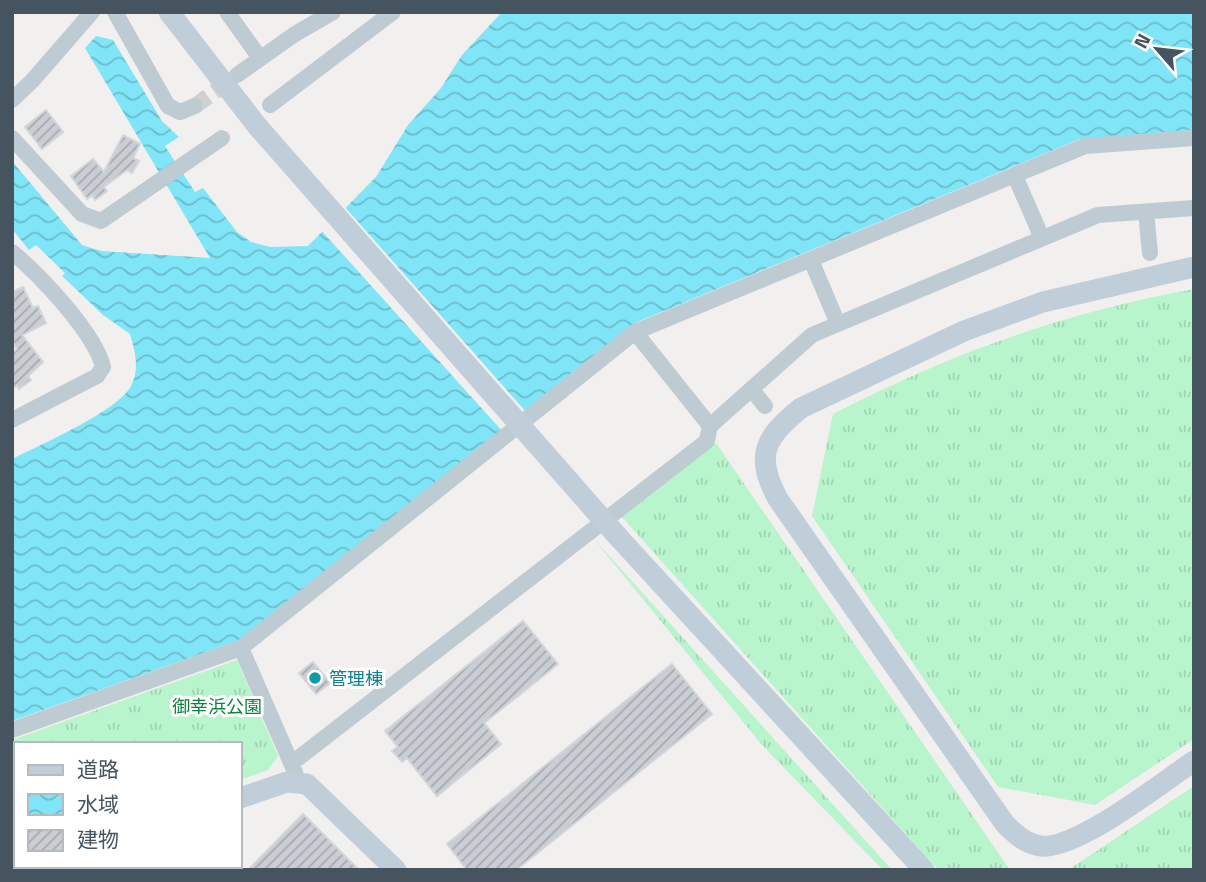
<svg xmlns="http://www.w3.org/2000/svg" width="1206" height="882" font-family="'Titillium Web','Noto Sans JP',sans-serif">
  <style>
    .grass { fill: url(#grass-tufts) }
    .water { fill: url(#water-waves) }
    .pier { fill: #f2efef }
    .building { fill: url(#building-hatch); stroke: #d2d6dc; stroke-width: 2 }
    .lines { fill: none; stroke-linecap: round; stroke-linejoin: round }
    .street-tunnel { stroke: #cfd0d2; stroke-width: 16; stroke-dasharray: 16 8; stroke-linecap: butt }
    .street { stroke: #becbd3; stroke-width: 16 }
    .secondary { stroke: #c0ceda; stroke-width: 21 }
    .secondary-bridge { stroke: #c0ceda; stroke-width: 21 }
    .culture-dot { fill: #0f9aa8; stroke: #fff; stroke-width: 2.5 }
    .labels { text-anchor: middle; dominant-baseline: central; stroke-width: 6; stroke-linejoin: round; paint-order: stroke }
    .culture-label { font-size: 18px; fill: #0d838f; stroke: #fff; text-anchor: start }
    .park-label { font-size: 18px; fill: #0c8441; stroke: #fff }
  </style>
  <defs>
    <pattern id="grass-tufts" width="24" height="20" patternUnits="userSpaceOnUse" patternTransform="scale(1.75)"><rect width="24" height="20" fill="#b8f4cc"/><path d="M3 7l-1-3M5 7V3M7 7l1-3M15 17l-1-3M17 17v-4M19 17l1-3" fill="none" stroke="#a0d3b2"/></pattern>
    <pattern id="water-waves" width="16" height="10" patternUnits="userSpaceOnUse" patternTransform="scale(1.75)"><rect width="16" height="10" fill="#80e5f7"/><path d="M0 5q4-4 8 0t8 0" fill="none" stroke="#6bbccb"/></pattern>
    <pattern id="building-hatch" width="6" height="6" patternUnits="userSpaceOnUse" patternTransform="scale(1.75)"><rect width="6" height="6" fill="#caced4"/><path d="M-1 1l2-2M0 6l6-6M5 7l2-2" fill="none" stroke="#a6aaaf"/></pattern>
  </defs>
  <rect width="100%" height="100%" fill="#f2efef"/>
  <path class="grass" d="M1194,289V739L1095,805L998,787L812,516L833,414C951,353 1063,313 1194,289Z
    M716,443L1010,870H938L622,517Z
    M593,538L892,870H883L762,745Z
    M237,660L278,756L268,770L240,780V744H16V861L12,863V740Z
    M1194,786V870H1068Z"/>
  <path class="water" d="M502,12H1194V130L1080,139L637,322L240,640L12,721V459C40,445 118,411 131,386C140,369 135,351 130,334L103,315L62,276L65,273L36,245L29,250L12,229V161L82,245L101,251L210,258L85,48L96,36L113,40L162,121L179,137L165,146L195,192L203,188L237,232L251,242L270,247L308,246L376,177L408,125L441,88L462,55Z"/>
  <path class="pier" d="M344,206L528,414L504,433L320,229Z"/>
  <path class="building" d="M46,110L63,132L42,149L25,127Z
    M123,135L140,144L133,158L139,161L132,173L127,170L104,187L107,191L95,200L92,195L87,199L71,176L93,159L104,172Z
    M23,287L33,308L38,306L46,323L22,335L43,362L28,376L31,380L19,389L17,385L12,389V353L17,349L12,340V292Z
    M523,621L558,664L484,723L501,744L437,796L407,758L402,762L392,751L398,747L385,731Z
    M313,662L330,683L316,694L299,673Z
    M672,664L712,714L516,870H467L447,844Z
    M303,814L359,870H248Z"/>
  <g class="lines">
    <path class="street-tunnel" d="M195,106L232,79"/>
    <path class="street" d="M115,12L168,106L180,112L195,106
      M227,12L260,58
      M237,75L295,34L333,12
      M12,100L32,81L92,12
      M270,105L393,12
      M12,138L82,214L101,221L222,138
      M1015,176L1042,238
      M1146,212L1150,253
      M12,252C39,274 95,333 103,367L97,376L12,420
      M811,260L838,324
      M635,332L710,426
      M752,390L765,406
      M241,648L295,772
      M12,730L241,648L635,332L1085,146L1194,138
      M292,763L707,441L710,426L812,335L838,324L1098,215L1194,208"/>
    <path class="secondary" d="M169,12L258,127
      M1194,267L1043,302L964,331L801,408C765,437 754,455 778,499L1005,824C1015,834 1026,844 1041,846C1077,850 1161,783 1194,761
      M620,539L924,870
      M240,798L287,782L307,784L396,870
      M40,870L49,866"/>
    <path class="secondary-bridge" d="M258,127L620,539"/>
  </g>
  <circle class="culture-dot" cx="315" cy="678" r="7"/>
  <g class="labels">
    <g class="culture-label">
      <text x="329" y="678">管理棟</text>
    </g>
    <g class="park-label">
      <text x="217" y="706">御幸浜公園</text>
    </g>
  </g>
  <rect width="1206" height="882" fill="none" stroke="#45545f" stroke-width="28"/>
  <rect x="14" y="742" width="228" height="126" fill="#ffffff" stroke="#b5bbbf" stroke-width="2"/>
  <rect x="28" y="765" width="35" height="10" fill="#c0ceda" stroke="#b5bbbf" stroke-width="2"/>
  <text x="77" y="777" font-size="21" fill="#45545f">道路</text>
  <rect x="28" y="794" width="35" height="21" fill="url(#water-waves)" stroke="#b5bbbf" stroke-width="2"/>
  <text x="77" y="812" font-size="21" fill="#45545f">水域</text>
  <rect x="28" y="830" width="35" height="21" fill="url(#building-hatch)" stroke="#b5bbbf" stroke-width="2"/>
  <text x="77" y="847" font-size="21" fill="#45545f">建物</text>
  <g transform="translate(1157 49) rotate(298)" stroke="#ffffff" stroke-width="5" paint-order="stroke">
  <path d="M0-5L12 26L0 18L-12 26Z" fill="#45545f"/>
  <text y="-10" font-size="19" font-weight="bold" text-anchor="middle" fill="#45545f">N</text>
  </g>
</svg>
